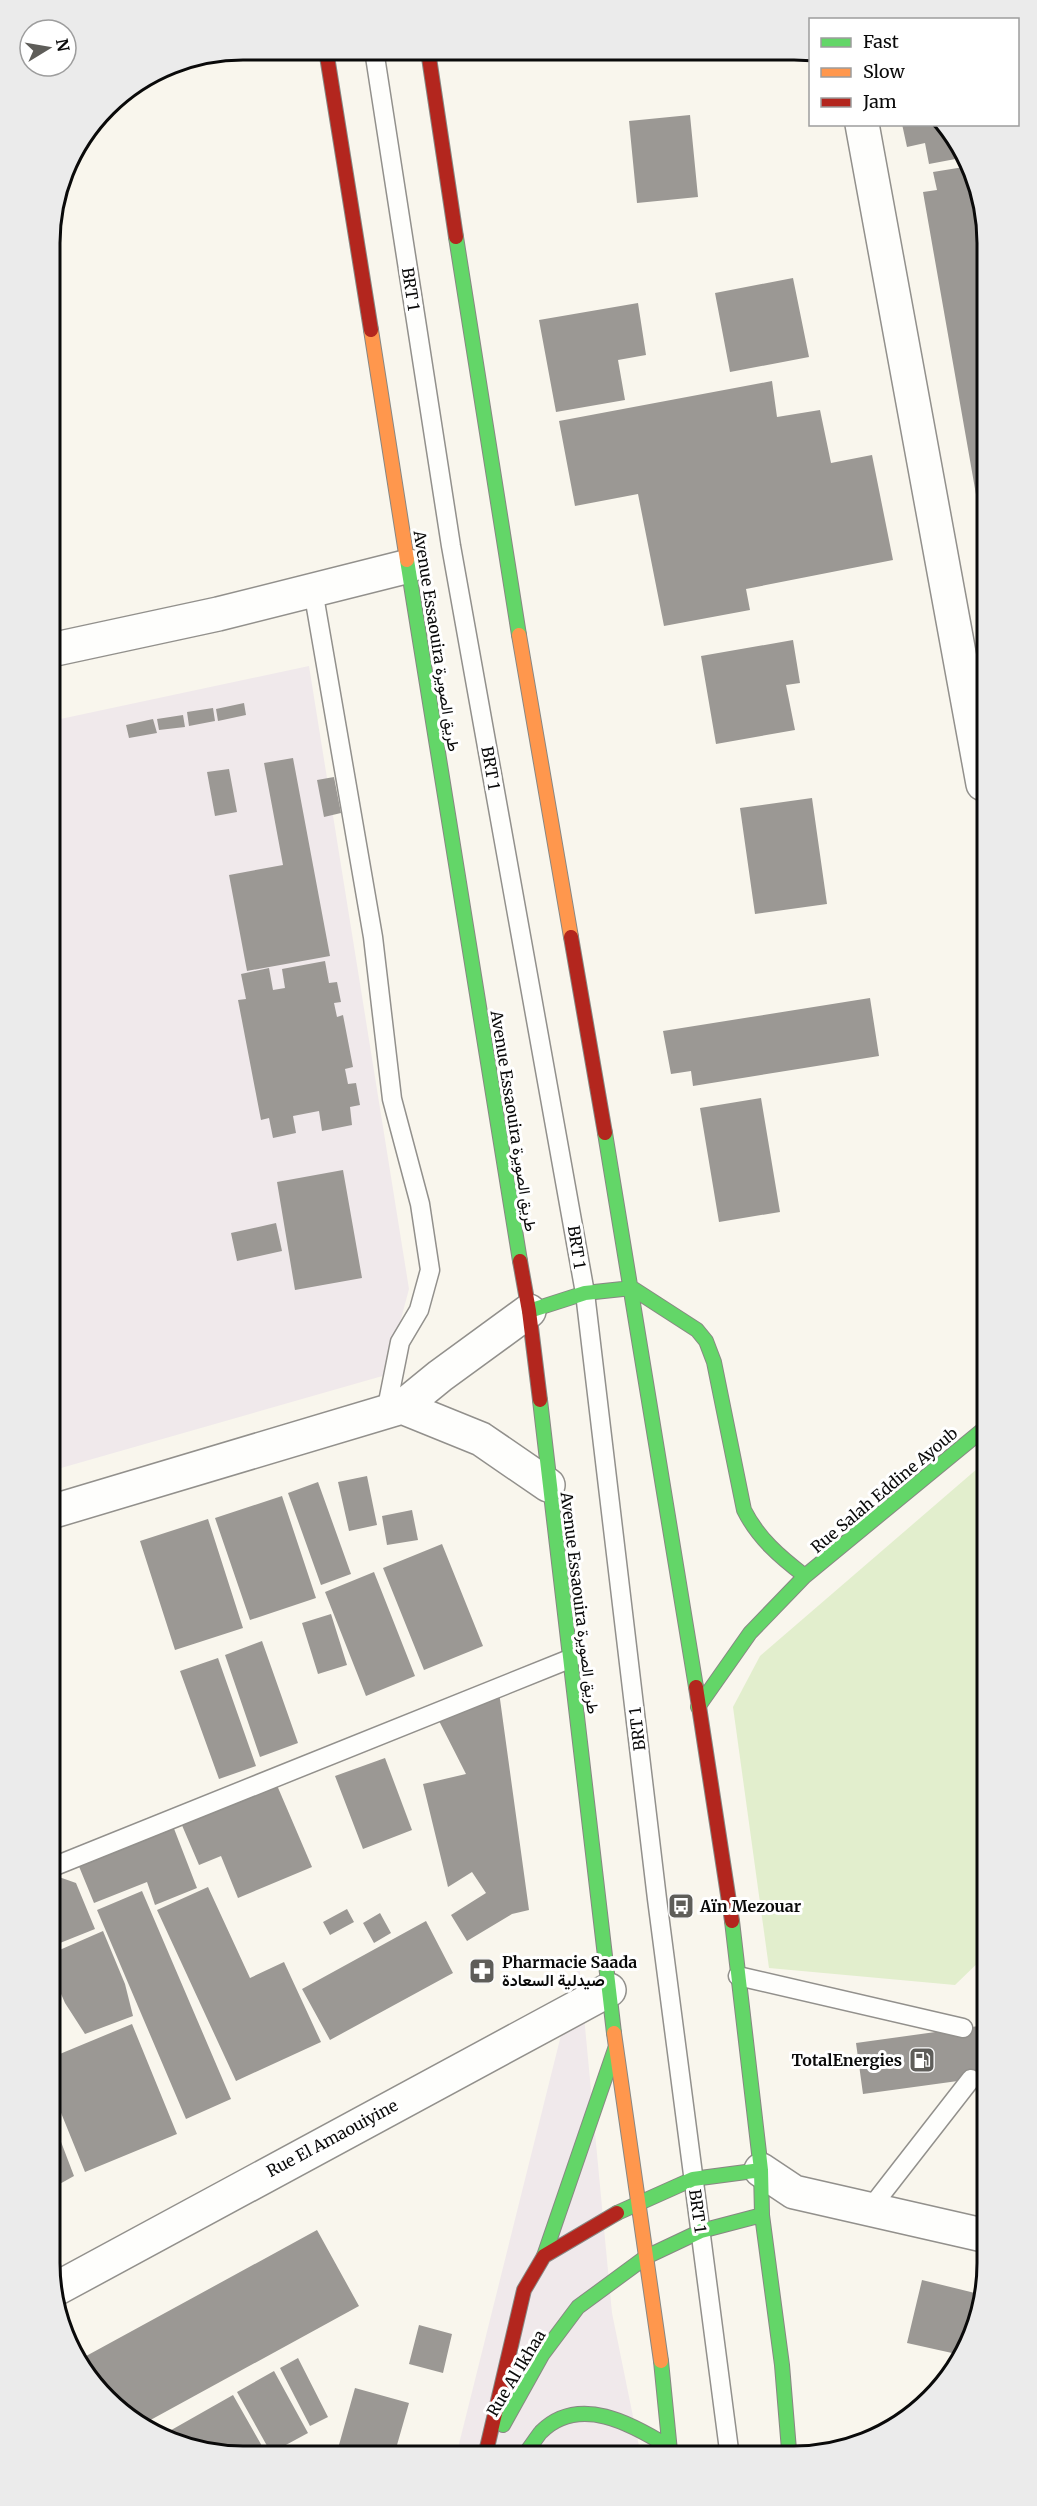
<svg xmlns="http://www.w3.org/2000/svg" width="1037" height="2506" font-family="Merriweather,Vazirmatn,serif">
  <style>
    .industrial { fill: #f0e9eb }
    .green { fill: #e2eecd }
    .building { fill: #9b9894 }
    .lines { fill: none; stroke-linecap: round; stroke-linejoin: round }
    .lane-casing { stroke: #92908c; stroke-width: 21 }
    .street-casing { stroke: #92908c; stroke-width: 36 }
    .fast-casing { stroke: #888783; stroke-width: 16 }
    .slow-casing { stroke: #888783; stroke-width: 16 }
    .jam-casing { stroke: #888783; stroke-width: 16 }
    .lane { stroke: #fefefc; stroke-width: 18 }
    .street { stroke: #fefefc; stroke-width: 33 }
    .fast { stroke: #63d668; stroke-width: 14 }
    .slow { stroke: #ff974d; stroke-width: 14 }
    .jam { stroke: #b3261e; stroke-width: 14 }
    .labels { text-anchor: middle; dominant-baseline: central; stroke-width: 6; stroke-linejoin: round; paint-order: stroke }
    .street-label { font-size: 16px; fill: #0a0a0a; stroke: #fff }
    .poi-label { font-size: 16px; font-weight: bold; fill: #0a0a0a; stroke: #fff; text-anchor: start }
    .rim { fill: none; stroke: #0a0a0a; stroke-width: 3 }
  </style>
  <rect width="100%" height="100%" fill="#f9f6ed"/>
  <path class="industrial" d="M309,666L409,1289L386,1375L54,1470L51,721Z
    M579,1963L612,2313L640,2451L457,2452Z"/>
  <path class="green" d="M985,1462L986,1955L955,1985L769,1968L733,1707L760,1656Z"/>
  <path class="building" d="M690,115L698,197L637,203L629,121Z
    M902,124H944L961,146L966,157L929,164L925,143L907,147Z
    M970,166L981,194V523L923,192L937,190L933,172Z
    M793,278L809,357L730,372L715,293Z
    M638,303L646,355L618,360L625,400L556,412L539,320Z
    M772,381L777,417L820,410L831,463L872,455L893,560L746,589L750,610L664,626L638,494L575,506L559,421Z
    M793,640L800,683L786,685L795,730L716,744L701,656Z
    M244,703L246,715L218,721L216,709Z
    M213,708L215,721L189,726L187,712Z
    M183,715L185,727L159,730L157,719Z
    M153,719L157,733L129,738L126,725Z
    M293,758L330,956L247,971L229,875L283,865L264,763Z
    M229,769L237,812L215,816L207,772Z
    M334,777L341,813L324,817L317,780Z
    M812,798L827,904L755,914L740,808Z
    M325,961L329,983L337,982L341,1002L334,1003L337,1017L343,1015L353,1067L345,1069L348,1084L356,1083L360,1105L350,1107L352,1125L322,1131L319,1111L293,1116L296,1133L273,1138L269,1118L261,1120L238,1000L246,999L241,974L269,968L273,990L285,988L282,969Z
    M870,998L879,1056L693,1086L691,1071L671,1074L663,1031Z
    M761,1098L780,1212L719,1222L700,1108Z
    M343,1170L362,1278L295,1290L277,1182Z
    M276,1223L282,1251L237,1261L231,1233Z
    M367,1476L377,1525L349,1531L338,1482Z
    M318,1482L351,1574L321,1585L288,1493Z
    M282,1496L316,1598L250,1620L215,1518Z
    M412,1510L418,1540L387,1545L382,1516Z
    M208,1519L243,1628L175,1650L140,1541Z
    M442,1544L483,1646L424,1670L383,1568Z
    M374,1572L415,1676L366,1696L325,1592Z
    M331,1614L347,1665L318,1674L302,1623Z
    M262,1641L298,1743L260,1757L225,1655Z
    M218,1658L256,1766L219,1779L180,1671Z
    M499,1692L529,1910L512,1914L467,1941L451,1915L486,1893L472,1872L448,1887L423,1784L466,1774L437,1717Z
    M385,1758L412,1830L363,1849L335,1776Z
    M276,1783L312,1867L238,1898L221,1856L199,1865L181,1823Z
    M173,1826L197,1888L155,1905L147,1882L94,1903L78,1864Z
    M59,1877L76,1883L95,1929L55,1945V1878Z
    M208,1887L250,1978L284,1962L321,2042L236,2081L157,1910Z
    M142,1891L231,2099L186,2119L97,1910Z
    M347,1909L354,1922L330,1935L323,1922Z
    M380,1913L391,1933L374,1943L363,1923Z
    M426,1921L453,1973L330,2040L302,1989Z
    M103,1931L125,1984L133,2016L85,2034L65,2003L55,1980V1952Z
    M132,2024L177,2134L85,2172L55,2098V2056Z
    M986,2025L987,2077L863,2094L856,2043Z
    M55,2126L74,2176L56,2186Z
    M317,2230L359,2306L145,2423L115,2408L77,2361Z
    M922,2280L983,2295L977,2325L961,2355L907,2343Z
    M419,2325L452,2334L443,2373L409,2364Z
    M298,2358L328,2417L310,2426L280,2368Z
    M274,2371L308,2433L271,2453L237,2392Z
    M355,2388L409,2403L395,2452H337Z
    M233,2395L266,2453H206L166,2433Z"/>
  <g class="lines">
    <g class="lane-casing">
      <path id="lane" d="M374,50L451,546L585,1293L657,1899L729,2450
        M313,590L373,937L392,1099L420,1204L430,1270L419,1310L400,1342L386,1412
        M55,1866L572,1658
        M738,1976L963,2028
        M869,2210L971,2079"/>
    </g>
    <g class="street-casing">
      <path id="street" d="M862,124L983,784
        M51,650L218,614L409,566
        M402,1407L481,1439L548,1485
        M54,1511L402,1407L440,1376L529,1311
        M761,2170L794,2192L987,2236
        M56,2289L609,1990"/>
    </g>
    <g class="fast-casing">
      <path id="fast" d="M456,237L519,635
        M407,560L520,1261
        M605,1133L696,1687
        M529,1311L585,1293L632,1288L697,1330L706,1341L714,1362L744,1510C758,1538 780,1557 805,1576
        M540,1400L614,2033
        M698,1707L750,1633L805,1576L985,1428
        M732,1921L761,2170L762,2215L782,2365L789,2450
        M617,2213L693,2179L761,2170
        M544,2256L615,2049
        M661,2361L670,2451
        M503,2425L542,2355L578,2307L646,2257L701,2231L762,2215
        M527,2451C532,2445 536,2438 541,2432C579,2394 632,2424 669,2447"/>
    </g>
    <g class="slow-casing">
      <path id="slow" d="M371,330L407,560
        M519,635L571,937
        M614,2033L661,2361"/>
    </g>
    <g class="jam-casing">
      <path id="jam" d="M326,50L371,330
        M428,51L456,237
        M571,937L605,1133
        M520,1261L529,1311L540,1400
        M696,1687L732,1921
        M486,2452L524,2290L544,2256L617,2213"/>
    </g>
    <use href="#lane" class="lane"/>
    <use href="#street" class="street"/>
    <use href="#fast" class="fast"/>
    <use href="#slow" class="slow"/>
    <use href="#jam" class="jam"/>
  </g>
  <defs>
    <g id="bus-square" transform="scale(1.35)"><rect x="-9" y="-9" width="18" height="18" rx="4" fill="#5e5d59" stroke="#fff"/><path d="M-5-6H5V4H4V6H2V4H-2V6H-4V4H-5ZM-3.5-4V0h7V-4ZM-3.5 1.2v1.5H-2V1.2ZM2 1.2v1.5H3.5V1.2Z" fill="#fff"/></g>
    <g id="pharmacy-square" transform="scale(1.35)"><rect x="-9" y="-9" width="18" height="18" rx="4" fill="#5e5d59" stroke="#fff"/><path d="M-2-6h4v4h4v4h-4v4h-4v-4h-4v-4h4Z" fill="#fff"/></g>
    <g id="fuel-square" transform="scale(1.35)"><rect x="-9" y="-9" width="18" height="18" rx="4" fill="#5e5d59" stroke="#fff"/><path d="M-5.5-6h7V0h2V4h1.3V-2.5L3-4.5l.8-.8L6-3V5H2.5V1h-1V6h-7ZM-4.2-4.7v3.2H.2V-4.7Z" fill="#fff"/></g>
  </defs>
  <g fill-rule="evenodd">
    <use href="#bus-square" x="681" y="1906"/>
    <use href="#pharmacy-square" x="482" y="1971"/>
    <use href="#fuel-square" x="922" y="2060"/>
  </g>
  <g class="labels">
    <g class="street-label">
      <text transform="translate(411 289) rotate(81)">BRT 1</text>
      <text transform="translate(437 641) rotate(81)">Avenue Essaouira طريق الصويرة</text>
      <text transform="translate(491 768) rotate(80)">BRT 1</text>
      <text transform="translate(514 1121) rotate(81)">Avenue Essaouira طريق الصويرة</text>
      <text transform="translate(577 1247) rotate(81)">BRT 1</text>
      <text transform="translate(884 1490) rotate(-40)">Rue Salah Eddine Ayoub</text>
      <text transform="translate(580 1603) rotate(83)">Avenue Essaouira طريق الصويرة</text>
      <text transform="translate(637 1729) rotate(-97)">BRT 1</text>
      <text transform="translate(332 2138) rotate(-28)">Rue El Amaouiyine</text>
      <text transform="translate(698 2211) rotate(82)">BRT 1</text>
      <text transform="translate(516 2373) rotate(-59)">Rue Al Ikhaa</text>
    </g>
    <g class="poi-label">
      <text x="700" y="1906">Aïn Mezouar</text>
      <text x="502" y="1962">Pharmacie Saada<tspan x="502" dy="18">صيدلية السعادة</tspan></text>
      <text x="902" y="2060" text-anchor="end">TotalEnergies</text>
    </g>
  </g>
  <path d="M0 0H1037V2506H0ZM243 60H794A183 183 0 0 1 977 243V2263A183 183 0 0 1 794 2446H243A183 183 0 0 1 60 2263V243A183 183 0 0 1 243 60Z" fill="#ebebeb" fill-rule="evenodd"/>
  <path class="rim" d="M243 60H794A183 183 0 0 1 977 243V2263A183 183 0 0 1 794 2446H243A183 183 0 0 1 60 2263V243A183 183 0 0 1 243 60Z"/>
  <rect x="809" y="18" width="210" height="108" fill="#ffffff" stroke="#9d9d9d" stroke-width="1.5"/>
  <rect x="821" y="38" width="30" height="9" fill="#63d668" stroke="#9d9d9d" stroke-width="1.5"/>
  <text x="863" y="48" font-size="18" fill="#0a0a0a">Fast</text>
  <rect x="821" y="68" width="30" height="9" fill="#ff974d" stroke="#9d9d9d" stroke-width="1.5"/>
  <text x="863" y="78" font-size="18" fill="#0a0a0a">Slow</text>
  <rect x="821" y="98" width="30" height="9" fill="#b3261e" stroke="#9d9d9d" stroke-width="1.5"/>
  <text x="863" y="108" font-size="18" fill="#0a0a0a">Jam</text>
  <g transform="translate(48 48) rotate(79)"><circle r="28" fill="#ffffff" stroke="#9d9d9d" stroke-width="1.5"/>
  <path d="M0-4.5L10 22L0 15L-10 22Z" fill="#5e5d59"/>
  <text y="-9" font-size="16" font-weight="bold" text-anchor="middle" fill="#0a0a0a">N</text>
  </g>
</svg>
